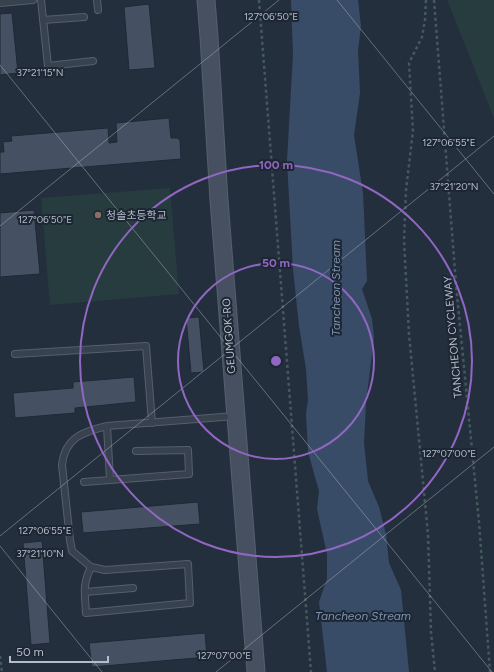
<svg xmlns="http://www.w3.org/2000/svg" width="494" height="672" font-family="Figtree,'Noto Sans KR',sans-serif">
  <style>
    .green { fill: #263c3f }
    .water { fill: #394c67 }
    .building { fill: #455162; stroke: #1f2835 }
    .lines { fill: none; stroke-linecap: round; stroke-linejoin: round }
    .lane-casing { stroke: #565f6c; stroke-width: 8 }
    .secondary-casing { stroke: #565f6c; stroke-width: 19 }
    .path { stroke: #44595c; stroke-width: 2.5; stroke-dasharray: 3 3; stroke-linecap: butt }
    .lane { stroke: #38414e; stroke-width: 6 }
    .secondary { stroke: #465061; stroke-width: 17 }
    .ticks { fill: none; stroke: #b4bcc9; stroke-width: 1; stroke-opacity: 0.45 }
    .ring { fill: none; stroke: #9266c3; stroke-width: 2 }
    .education-dot { fill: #8d6e63; stroke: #1d2633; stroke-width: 1.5 }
    .labels { text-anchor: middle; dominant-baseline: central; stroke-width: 4; stroke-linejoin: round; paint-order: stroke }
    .poi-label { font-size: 11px; fill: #b4bcc9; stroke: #1d2633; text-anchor: start }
    .street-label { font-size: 11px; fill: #b4bcc9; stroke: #1d2633 }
    .water-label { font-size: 12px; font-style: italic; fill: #7c92b1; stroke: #1d2633 }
    .ticks-label { font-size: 10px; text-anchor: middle; fill: #b4bcc9; stroke: #1d2633; stroke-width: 4; stroke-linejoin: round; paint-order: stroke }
    .centre { fill: #9266c3; stroke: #1d2633; stroke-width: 2 }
    .ring-label { font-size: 12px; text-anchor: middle; font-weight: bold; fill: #9266c3; stroke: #1d2633; stroke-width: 4; stroke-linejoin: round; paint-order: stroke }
  </style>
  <rect width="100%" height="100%" fill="#242f3e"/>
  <path class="green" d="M447,0H494V119L490,108Z
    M170,188L179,294L50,305L41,198Z"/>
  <path class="water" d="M291,0H358L361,26L358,50L360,93L354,135L363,193L367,281L362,289L372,319L374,338L366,403L364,443L368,481L379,507L386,534L389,563L401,590L409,672H327L319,602L327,579V554L317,509L319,491L308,452L306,414L308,400L306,369L299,326L293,269L287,161L293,54Z"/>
  <path class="building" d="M149,4L155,68L129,70L124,7Z
    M12,13L18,73L0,75V14Z
    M169,118L171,138H177L180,140L181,159L0,174V152H4L3,142L12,141L11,136L108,128L109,143L117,142L116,123Z
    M34,210L40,274L0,277V213Z
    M199,317L204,372L191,373L186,318Z
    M134,377L136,402L75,408V413L15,418L13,393L73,388V382Z
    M198,502L200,524L83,533L81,512Z
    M42,541L50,643L31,645L23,543Z
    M205,633L207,657L92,667L89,643Z"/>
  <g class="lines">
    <g class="lane-casing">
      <path id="lane" d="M41,0L48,66L93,61
        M97,0L98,10
        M0,3L33,0
        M43,20L84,17
        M15,354L146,346L152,423
        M107,426L110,480
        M84,482L189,474L188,450L136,451
        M91,567C82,586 85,593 86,613L190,603L188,564L105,570L91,567L72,551L70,540L62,465C65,438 82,432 107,426L235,416
        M85,592L133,588"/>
    </g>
    <g class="secondary-casing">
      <path id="secondary" d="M206,0L209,37L219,200L256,672"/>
    </g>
    <path class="path" d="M259,0L311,672
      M426,0L425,20L422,37L409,63L413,131L406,190L404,241L409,334L428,534L431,632L435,672
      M434,0L456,284L479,522L490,672
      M0,656L2,672"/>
    <use href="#lane" class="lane"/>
    <use href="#secondary" class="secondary"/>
  </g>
  <path class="ticks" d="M337,0L494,194M0,65L492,672M0,226L279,0M0,536L494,136M0,546L102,672M216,672L494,447"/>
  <g class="ring">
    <circle cx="276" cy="361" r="98"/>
    <circle cx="276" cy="361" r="196"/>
  </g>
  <circle class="education-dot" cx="98" cy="215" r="4"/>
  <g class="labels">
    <g class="poi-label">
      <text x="106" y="215">청솔초등학교</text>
    </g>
    <g class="street-label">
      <text transform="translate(229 336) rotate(-94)">GEUMGOK-RO</text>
      <text transform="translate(453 337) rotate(-95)">TANCHEON CYCLEWAY</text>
    </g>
    <g class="water-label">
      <text transform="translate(336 288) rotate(-90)">Tancheon Stream</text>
      <text x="363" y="616">Tancheon Stream</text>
    </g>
  </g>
  <g class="ticks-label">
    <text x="271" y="20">127°06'50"E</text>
    <text x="40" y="76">37°21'15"N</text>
    <text x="449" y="146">127°06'55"E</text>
    <text x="454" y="190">37°21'20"N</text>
    <text x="45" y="223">127°06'50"E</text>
    <text x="449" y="457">127°07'00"E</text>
    <text x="45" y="534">127°06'55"E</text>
    <text x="40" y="557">37°21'10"N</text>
    <text x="224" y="659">127°07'00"E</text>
  </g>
  <circle cx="276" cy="361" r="6" class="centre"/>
  <g class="ring-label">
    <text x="276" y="169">100 m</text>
    <text x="276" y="267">50 m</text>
  </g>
  <path d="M10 656v6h98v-6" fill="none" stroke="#b4bcc9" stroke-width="2"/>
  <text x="16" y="656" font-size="12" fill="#b4bcc9" stroke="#1d2633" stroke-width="3" paint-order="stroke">50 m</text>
</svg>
